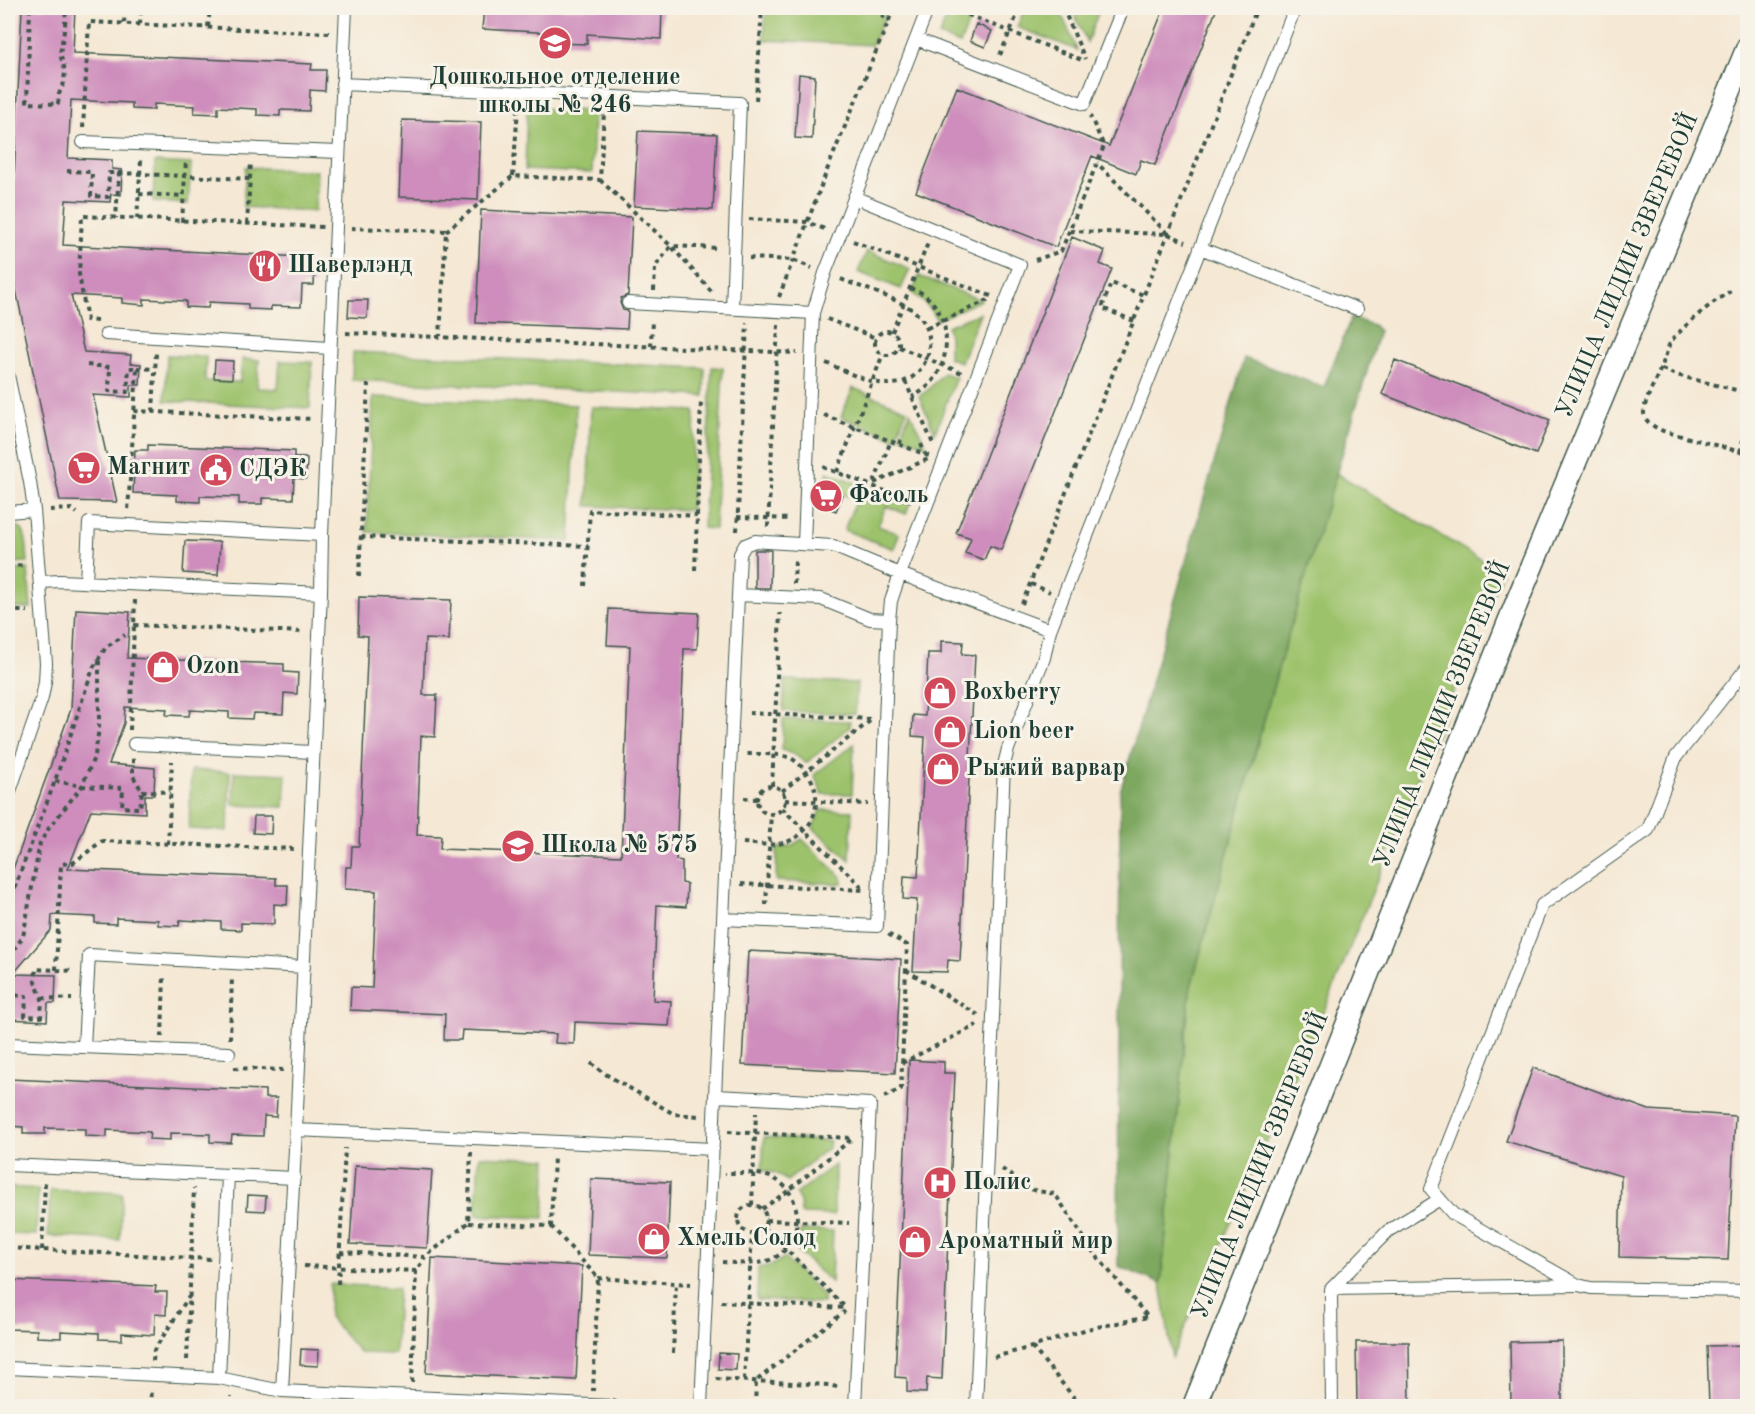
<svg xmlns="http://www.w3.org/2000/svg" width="1755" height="1414" font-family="'Old Standard TT',serif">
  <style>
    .green { fill: #9dc26c; stroke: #5e8050; stroke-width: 1.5 }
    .forest { fill: #7ea860; stroke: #4e724a; stroke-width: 1.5 }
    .building { fill: #ce8dbc }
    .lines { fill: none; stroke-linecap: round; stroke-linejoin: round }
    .lane-casing { stroke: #3f574c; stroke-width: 14 }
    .street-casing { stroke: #3f574c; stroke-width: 25 }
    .path { stroke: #3f574c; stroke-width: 4; stroke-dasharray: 4.5 4.5; stroke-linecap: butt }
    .lane { stroke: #fff; stroke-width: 12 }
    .street { stroke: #fff; stroke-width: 22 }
    .labels { text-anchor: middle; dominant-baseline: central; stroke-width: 6; stroke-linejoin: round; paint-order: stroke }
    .poi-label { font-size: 24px; font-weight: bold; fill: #1f3d34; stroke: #f7f3e8; text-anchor: start }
    .street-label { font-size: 24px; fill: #1f3d34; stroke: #f7f3e8 }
  </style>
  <rect width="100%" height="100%" fill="#f7f3e8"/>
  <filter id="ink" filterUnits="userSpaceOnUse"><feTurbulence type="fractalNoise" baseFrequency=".0167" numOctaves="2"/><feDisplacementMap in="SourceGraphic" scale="12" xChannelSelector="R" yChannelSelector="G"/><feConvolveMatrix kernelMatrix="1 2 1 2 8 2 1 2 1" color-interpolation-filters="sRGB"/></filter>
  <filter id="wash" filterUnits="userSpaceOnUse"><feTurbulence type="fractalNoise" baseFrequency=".008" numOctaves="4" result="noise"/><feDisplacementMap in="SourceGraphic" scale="24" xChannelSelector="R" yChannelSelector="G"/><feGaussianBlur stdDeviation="1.35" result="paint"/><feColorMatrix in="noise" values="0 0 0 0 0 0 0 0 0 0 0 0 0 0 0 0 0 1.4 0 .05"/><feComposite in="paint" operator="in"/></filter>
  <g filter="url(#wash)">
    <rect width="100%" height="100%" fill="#f5e8d4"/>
    <path class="green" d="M766,8H888L872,45L764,40Z
      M1059,8L1077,50L1017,27L1024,10L1041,12Z
      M1071,8H1100L1087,42Z
      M949,12L970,20L960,44L939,36Z
      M527,108L594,111L592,173L525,170Z
      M155,162L191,164L188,204L153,202Z
      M246,167L317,171L315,211L243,207Z
      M867,251L910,269L901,289L858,272Z
      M919,276L981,300L937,320C931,308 923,301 912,293Z
      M980,313L961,362L949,358V336L947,326Z
      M353,352L705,368L704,396L352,380Z
      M167,355L206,357L205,381L240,382L242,359L259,360L257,388L278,389L280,361L312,362L310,408L165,401Z
      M712,367L723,368L715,529L703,528Z
      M943,373L956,377L935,433L919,396L927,391Z
      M853,388L907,410L895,439L841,417Z
      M373,397L576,405L570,541L367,532Z
      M591,407L695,411L691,510L587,506Z
      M910,412L926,445L900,436Z
      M827,472L910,503L906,514L886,506L878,526L899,534L894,549L844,530L856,500L828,487Z
      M1336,473L1502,572L1325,1009L1172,1357L1161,1284L1190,990L1278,669Z
      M8,523C29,525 26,544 28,562L8,563Z
      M28,569L31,608H9L8,570Z
      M785,680L857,683L855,714L783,711Z
      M783,719L850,721V727L806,763L795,755L782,750Z
      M854,744L852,794H821L819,784L814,775Z
      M191,770L230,772L228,831L189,829Z
      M234,772L286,774L284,807L233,805Z
      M820,810L852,811L850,860L813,828Z
      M802,839L842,877V884L776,881L777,848L791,846Z
      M764,1137L830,1141L829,1147L787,1181L775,1173L762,1170Z
      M479,1156L547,1159L544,1218L476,1215Z
      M835,1165L834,1215L801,1214L800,1202L796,1194Z
      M8,1187L38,1189L36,1235L8,1234Z
      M50,1190L122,1193L120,1240L48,1236Z
      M801,1230L833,1231L831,1282L794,1248L798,1240Z
      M784,1258L823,1295V1303L757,1300L758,1268L772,1265Z
      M330,1284L398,1288L395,1354L360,1353L329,1317Z"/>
    <path class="forest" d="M1351,318L1373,325L1379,331L1278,669L1190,990L1161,1284L1118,1266L1120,792L1244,358L1324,387Z"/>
    <g id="blocks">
      <path class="building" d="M22,8H75L73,53L312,64L311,70H326L325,91L310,90L309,111L280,110V116L257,115V109L218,107V114L194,113L195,106L154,104V110L132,109V103L71,100L68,158L112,160V169L122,170L121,195L111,194L110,202L66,200L63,245L304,257L303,265H315L314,285H302L301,307L271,306V310L248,309V304L209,302L208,308L186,307V301L144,299V305L122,303V298L71,295L84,352L131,355L130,363L141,364L140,385H131V397L93,395L117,502L60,501L10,261Z
        M484,8H662L661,39L587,34V44L554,43V33L482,29Z
        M1164,8H1217L1155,165L1141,160L1136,174L1092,156L1056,247L916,192L957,87L1109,146Z
        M976,24L992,31L985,47L970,41Z
        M799,74L815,76L812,139L795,138Z
        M402,120L481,122L478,200L399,197Z
        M638,131L717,134L713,210L634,206Z
        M481,210L632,217L628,295L621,298L620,303L623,310L628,311L627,329L476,323Z
        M1072,237L1105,251L1100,264L1112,269L1001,550L990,546L984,560L965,553L971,538L956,533Z
        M349,300H368L367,318L348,317Z
        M215,360L233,361L232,379L214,378Z
        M1395,360L1550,420L1536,454L1382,394Z
        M148,445L294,451V458H307L306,479L294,478L293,499L262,498V504H239V497L200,496V502L177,501V495L133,493L135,450H148Z
        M827,490L842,495L836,511L821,505Z
        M185,541L220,542L218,575L183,573Z
        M755,550H771L770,588H755Z
        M359,597L451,600L449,640L425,639L423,695H437L435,737L421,736L417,835L441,836L440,849L621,856L630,646L607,645L609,609L699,613L697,649H684L676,860L682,861V883L687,884L686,907L657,905L653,1000L671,1001L669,1026L575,1022L574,1044L555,1043L556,1034L462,1030L461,1040H444L445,1014L350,1010L351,987L372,988L376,891L345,889L346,867H351L352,846H359L368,636L358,635Z
        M76,609L130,612L127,658L284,664V672L298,673L297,694L284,693L283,714L253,713L252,719L229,718V712L190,710L189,716L166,715L167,709L125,707L124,723L109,764L155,768L154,795H145V813L91,810L68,869L276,878V885H288L287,905L274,904V924L241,923V930L221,929V922L180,920L179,926L158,925V920L116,918V924L95,923V917L52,915L51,930L13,974L56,975L55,1003H48L47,1021L8,1019V883L71,709Z
        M941,641L963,642L962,654L975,655L960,961L948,960L947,972L913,971L917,900L903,899L904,876L918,877L925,737L912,736L913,715L925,716L928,653H941Z
        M254,816H272L271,834L253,833Z
        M748,951L901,959L895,1073L742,1065Z
        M909,1060L944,1062V1073H955L942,1379L927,1378L926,1393L907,1392V1378L895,1377Z
        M1533,1068L1649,1110L1735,1116L1728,1260L1619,1257L1621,1176L1506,1141Z
        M8,1079L265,1090V1098H277L276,1117L264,1116L263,1136L232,1135L231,1143L210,1142V1134L170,1133V1140L149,1139L150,1132L107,1130V1137L85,1136V1129L45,1128V1134H23V1127L8,1126Z
        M355,1166L432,1170L427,1248L350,1244Z
        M591,1179L670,1182L667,1258L588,1255Z
        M248,1195L266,1196L265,1211L247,1210Z
        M432,1258L582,1266L576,1380L426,1373Z
        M8,1280L156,1286L155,1292H167L166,1315L155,1314L154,1335L122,1333V1340L99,1339V1333L61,1331V1338L37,1337V1330L8,1329Z
        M1562,1341V1407H1511L1510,1342Z
        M1356,1342H1409L1410,1407H1357Z
        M1748,1345V1407H1709L1707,1346Z
        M301,1349L319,1350L318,1366L300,1365Z
        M719,1353L737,1354L736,1370L718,1369Z"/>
    </g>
  </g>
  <g filter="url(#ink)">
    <use href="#blocks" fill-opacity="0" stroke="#3f574c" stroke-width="1.5"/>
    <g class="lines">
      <g class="lane-casing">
        <path id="lane" d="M916,39L1084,104L1123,8
          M342,84L740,103L732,308
          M83,142L339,152
          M1200,248L1357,309
          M628,303L813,313L825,273L928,8
          M106,334L329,348
          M8,375L30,482L34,510L46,663L45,682L42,698L8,797
          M8,512L34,510
          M804,544L813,313
          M41,582L60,581L321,593
          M86,582L89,523L322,535L346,8
          M738,595L821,599L870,619L889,620
          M1748,666L1676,757L1648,830L1542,905L1431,1189L1453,1214L1578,1285L1591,1288L1748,1291
          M134,744L314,752
          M723,919L740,554L745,545L755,541L767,542L833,546L900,574L1050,630
          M8,1044L229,1053
          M84,1047L89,955L304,967
          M716,1096L870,1104L855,1406
          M296,1130L713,1149
          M8,1165L294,1178
          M1440,1199L1388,1231L1331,1289L1577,1285
          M1331,1289L1332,1406
          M8,1368L219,1378L282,1391L613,1406
          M219,1378L228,1175
          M282,1391L296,1130L321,593L322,535
          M701,1406L723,919L877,926L889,620L891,601L900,574L1020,265L854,197
          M976,1406L1004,765L1008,749L1044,658L1050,630L1295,8"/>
      </g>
      <g class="street-casing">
        <path id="street" d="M1194,1406L1521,592L1748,47"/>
      </g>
      <path class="path" d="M30,8L27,103L58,104L59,94L64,83L65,70L60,54L65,25L66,8
        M876,8L888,23
        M951,8L1084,61
        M1063,8L1085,59
        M124,23L125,8
        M140,24L141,8
        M208,27L210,8
        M1000,55L1020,8
        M756,100L762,8
        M83,128L89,22L329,33
        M67,171L92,172L91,196L108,197L109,173H119L116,218
        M119,173L250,179
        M513,176L518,108
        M600,180L671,246L712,292
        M139,194L184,196
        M137,219L141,160
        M749,219L807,222L827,230
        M182,222L186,160
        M247,224L251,162
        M351,228L446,231L440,336
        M446,231L513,176L600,180L604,112
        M1070,231L1168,234L1097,163
        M1168,234L1186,242
        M853,241L991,296
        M749,258L793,260L812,268
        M1035,260L1061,251L1104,146L1090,116
        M910,288C914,290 919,291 923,294C951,313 953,358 931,383C926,389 919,393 912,397
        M654,291L655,267L671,246L719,248
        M1731,291C1714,300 1686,324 1673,339C1668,344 1667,353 1664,360C1660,373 1643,402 1644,413C1645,423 1655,427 1663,431L1748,454
        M779,297L829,165L894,8
        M827,319L876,338
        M97,321L87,320L79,274L82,216L323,227
        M1134,321L1102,308L1111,283L1144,295
        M927,328L988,300
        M875 343a12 12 0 1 1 24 0a12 12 0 1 1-24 0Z
        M892,332L928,243
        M346,333L797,353
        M651,346L652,319
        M899,347L962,373
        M826,363C846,371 870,385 892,384C929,382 942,334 915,312C898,298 859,287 838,278
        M87,365L110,367L109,391L127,392L129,368H137L128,511
        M137,368L155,369
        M1662,369L1676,375L1748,393
        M905,381L934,446
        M134,411L313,419
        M153,412L156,353
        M824,415L929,456
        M899,444L903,437
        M921,444L925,454
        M1740,452L1748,420
        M823,467L911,501
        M837,472L883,354
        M874,482L891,441
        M874,483L928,459
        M50,510L72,509L77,513
        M737,517L790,519
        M768,527L778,325
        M737,531L747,323
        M361,537L588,546
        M8,566L25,565
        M695,570L701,401
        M359,576L368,384
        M794,584L795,559
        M1031,584L1050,592
        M585,586L590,510L697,516
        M1022,604L1257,8
        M8,611H28
        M134,625L304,632
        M749,713L870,719
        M130,730L135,600
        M55,781L82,786L123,788L122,807L140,808L142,791L133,776V758
        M772,786L780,613
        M757 800a14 14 0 1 1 28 0a14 14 0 1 1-28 0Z
        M142,791L170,792
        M782,791L870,721
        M744,798L758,799
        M785,800L868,804
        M782,808L863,888
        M743,843C757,844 775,847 789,841C819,829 825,790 803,768C799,764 794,759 788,757C775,753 759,754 746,754
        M168,844L172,761
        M741,884L865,890
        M8,905L55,781L93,668L106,647L125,635
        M766,905L771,813
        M8,957L23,937L40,843L49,828L82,786L95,755L99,728V659
        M56,970L61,864L73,863L102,841L294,849
        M906,970L978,1015
        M8,991L12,995L26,996L25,1016L41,1017L42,998L35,982L36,969L74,971
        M42,998L72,999
        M162,1037L164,975
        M230,1039L232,977
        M591,1063L602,1072L674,1114L699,1116
        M902,1063L977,1025
        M234,1068L283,1070
        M884,1097L901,1089L907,945L888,934
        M728,1132L852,1138
        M471,1152L468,1223L551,1226L554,1157
        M752,1205L756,1113
        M738 1219a14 14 0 1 1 28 0a14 14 0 1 1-28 0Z
        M762,1209L788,1191L853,1138
        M766,1220L849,1223
        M551,1226L598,1278L593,1391
        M763,1227L844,1306
        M8,1248L211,1259
        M42,1250L45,1182
        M340,1252L425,1257L468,1223
        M722,1262C738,1263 757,1266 772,1259C807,1243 805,1187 767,1176C754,1172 738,1173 725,1173
        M304,1266L416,1271
        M598,1278L691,1284
        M338,1284L345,1148
        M721,1302L846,1308
        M1032,1347L1081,1406
        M673,1353L676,1283
        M994,1357L1032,1347L1087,1329L1148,1317L1094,1253L1055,1194L1033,1190L1002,1169
        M187,1360L194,1188
        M153,1361L154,1350L190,1295
        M716,1379L829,1385L840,1388
        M744,1380L752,1232
        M412,1383L416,1271L425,1257
        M150,1406L151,1389
        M231,1406V1396
        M755,1406L756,1381L845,1311"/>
      <use href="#lane" class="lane"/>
      <use href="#street" class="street"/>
    </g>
  </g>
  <defs>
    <g id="school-disc" transform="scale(1.725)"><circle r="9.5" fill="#d1495b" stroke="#f7f3e8"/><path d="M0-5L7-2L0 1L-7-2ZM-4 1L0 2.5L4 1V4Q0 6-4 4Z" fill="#fff"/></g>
    <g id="restaurant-disc" transform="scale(1.725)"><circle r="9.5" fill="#d1495b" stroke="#f7f3e8"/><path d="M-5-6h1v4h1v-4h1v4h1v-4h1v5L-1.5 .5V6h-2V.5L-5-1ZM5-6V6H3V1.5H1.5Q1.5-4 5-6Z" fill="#fff"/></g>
    <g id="supermarket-disc" transform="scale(1.725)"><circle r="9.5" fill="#d1495b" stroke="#f7f3e8"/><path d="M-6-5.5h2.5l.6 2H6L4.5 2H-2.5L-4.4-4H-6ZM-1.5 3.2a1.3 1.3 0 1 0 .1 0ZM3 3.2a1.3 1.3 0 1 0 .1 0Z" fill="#fff"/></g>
    <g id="civic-disc" transform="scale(1.725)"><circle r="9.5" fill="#d1495b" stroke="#f7f3e8"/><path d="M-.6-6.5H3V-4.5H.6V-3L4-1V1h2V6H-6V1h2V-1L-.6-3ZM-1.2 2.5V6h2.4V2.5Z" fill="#fff"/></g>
    <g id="shop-disc" transform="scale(1.725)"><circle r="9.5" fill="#d1495b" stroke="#f7f3e8"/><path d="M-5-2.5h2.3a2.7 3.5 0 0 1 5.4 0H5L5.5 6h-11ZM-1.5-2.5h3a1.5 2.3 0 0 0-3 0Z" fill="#fff"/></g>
    <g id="hospital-disc" transform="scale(1.725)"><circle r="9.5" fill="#d1495b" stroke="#f7f3e8"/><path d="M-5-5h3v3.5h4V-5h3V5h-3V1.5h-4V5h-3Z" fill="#fff"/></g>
  </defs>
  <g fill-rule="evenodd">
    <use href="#school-disc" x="555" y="43"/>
    <use href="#restaurant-disc" x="265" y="266"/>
    <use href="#supermarket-disc" x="84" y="468"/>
    <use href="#civic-disc" x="216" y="470"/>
    <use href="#supermarket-disc" x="826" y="496"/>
    <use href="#shop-disc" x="163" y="667"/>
    <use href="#shop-disc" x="940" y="693"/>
    <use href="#shop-disc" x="950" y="732"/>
    <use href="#shop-disc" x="943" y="769"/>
    <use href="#school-disc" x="518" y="846"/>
    <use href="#hospital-disc" x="940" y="1183"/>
    <use href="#shop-disc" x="654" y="1239"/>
    <use href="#shop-disc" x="915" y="1242"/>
  </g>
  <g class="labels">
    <g class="poi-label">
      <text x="555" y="78" text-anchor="middle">Дошкольное отделение<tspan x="555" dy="28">школы № 246</tspan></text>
      <text x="288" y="266">Шаверлэнд</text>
      <text x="107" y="468">Магнит</text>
      <text x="239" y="470">СДЭК</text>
      <text x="849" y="496">Фасоль</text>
      <text x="186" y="667">Ozon</text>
      <text x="963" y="693">Boxberry</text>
      <text x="973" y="732">Lion beer</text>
      <text x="966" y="769">Рыжий варвар</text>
      <text x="541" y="846">Школа № 575</text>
      <text x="963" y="1183">Полис</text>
      <text x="677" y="1239">Хмель Солод</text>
      <text x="938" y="1242">Ароматный мир</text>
    </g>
    <g class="street-label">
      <text transform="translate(1628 266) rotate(-67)">УЛИЦА ЛИДИИ ЗВЕРЕВОЙ</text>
      <text transform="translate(1443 715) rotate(-68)">УЛИЦА ЛИДИИ ЗВЕРЕВОЙ</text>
      <text transform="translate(1261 1166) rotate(-68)">УЛИЦА ЛИДИИ ЗВЕРЕВОЙ</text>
    </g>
  </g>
  <rect width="1755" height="1414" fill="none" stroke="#f7f3e8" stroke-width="30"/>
</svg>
